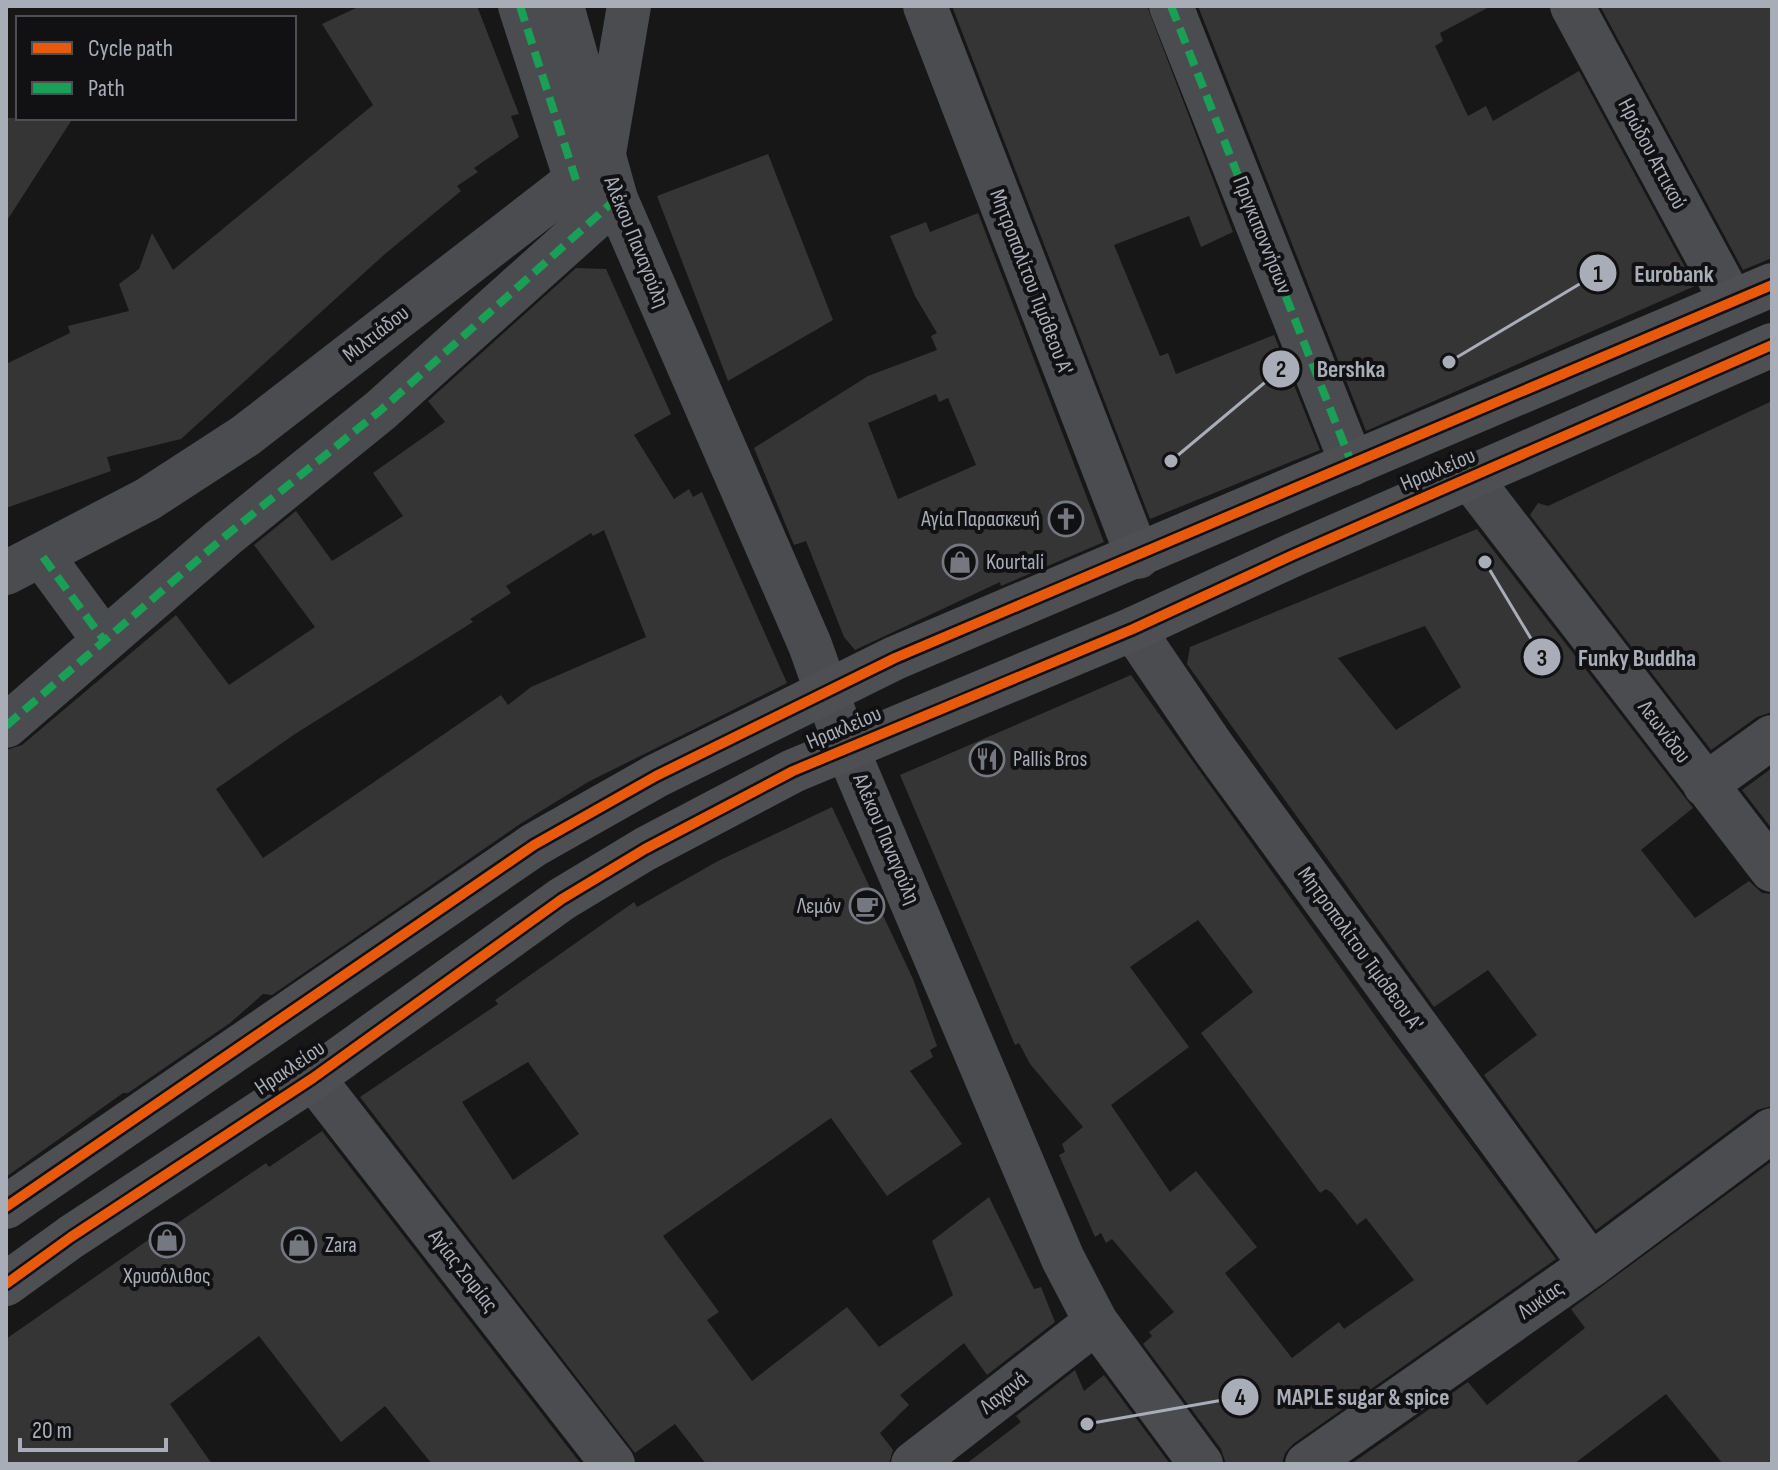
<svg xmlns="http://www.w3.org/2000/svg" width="1778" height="1470" font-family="'Sofia Sans Condensed',sans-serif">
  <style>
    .building { fill: #353536; fill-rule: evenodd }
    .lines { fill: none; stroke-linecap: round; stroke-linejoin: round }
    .minor { stroke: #4b4c50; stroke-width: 44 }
    .major { stroke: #4d4f52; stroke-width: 44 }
    .quiet { stroke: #1a9f57; stroke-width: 8; stroke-dasharray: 16 8; stroke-linecap: butt }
    .cycleway-casing { stroke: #111113; stroke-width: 15 }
    .cycleway { stroke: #e8590c; stroke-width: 10 }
    .labels { text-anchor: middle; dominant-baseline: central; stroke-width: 8; stroke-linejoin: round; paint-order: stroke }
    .street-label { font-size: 22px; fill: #a8adb8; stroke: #111113 }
    .poi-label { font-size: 22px; fill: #a8adb8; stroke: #111113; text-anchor: start }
    .leader { fill: none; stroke: #a8adb8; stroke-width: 3 }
    .callout-dot { fill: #a8adb8; stroke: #111113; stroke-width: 3 }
    .mark-label { font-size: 24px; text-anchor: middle; font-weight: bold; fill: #111 }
    .callout-label { font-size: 24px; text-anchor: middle; font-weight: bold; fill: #a8adb8; stroke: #111113; stroke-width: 8; stroke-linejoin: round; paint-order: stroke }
  </style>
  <rect width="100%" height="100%" fill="#171717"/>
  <path class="building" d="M360,6H477L519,114L511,116L519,137L474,168L478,172L457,186L461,191L385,254L181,439L107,457L111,471L6,508V364L70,333L68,326L129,311L119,284L139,269L152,233L173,270L373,105L322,24Z
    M952,6H1147L1233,232L1201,247L1189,216L1114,245L1160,356L1168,353L1176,374L1274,335L1320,450L1150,519Z
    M1198,6H1491L1440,33L1443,41L1435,46L1468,116L1486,106L1493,121L1579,71L1695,286L1366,431Z
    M1600,6H1772V258L1743,270Z
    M6,118H73L6,222Z
    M768,154L833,320L728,381L657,196Z
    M978,213L1104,542L1001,586L1000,582L855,650L844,637L806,541L794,545L754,448L868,376L937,350L931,336L937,333L915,296L890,236L926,222L930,232ZM936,394L939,402L948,398L976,465L898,499L868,423Z
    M576,268L606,269L671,414L634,435L674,499L689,489L693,497L702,492L787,683L588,782L520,824L272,995L263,994L230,1023L128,1093H123L6,1177V750L22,745L176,615L229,685L315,627L254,545L296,511L332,561L403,516L373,473L445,422L428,401ZM604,530L646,637L531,687L508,705L501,695L263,858L216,789L295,734L473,622L470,619L511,593L506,586L591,533L593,536Z
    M1772,401V712L1757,717L1711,750L1530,515L1538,503L1548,506Z
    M1477,529L1693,808L1641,850L1695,918L1749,881L1762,893L1772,894V1106L1757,1110L1596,1230L1484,1075L1537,1035L1488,970L1434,1007L1187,664L1190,647ZM1425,626L1461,687L1396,730L1338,658Z
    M1131,675L1391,1038L1556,1259L1293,1444L1285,1453L1282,1464H1226L1221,1449L1143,1344L1152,1336L1149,1332L1174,1312L1112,1239L1106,1243L1101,1233L1095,1237L1059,1155L1065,1152L1062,1144L1083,1127L1030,1064L1019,1043L1015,1045L900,775ZM1198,920L1253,992L1201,1033L1320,1193L1326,1189L1332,1193L1357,1225L1366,1218L1414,1280L1344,1329L1339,1322L1292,1358L1225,1273L1257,1247L1196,1171L1170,1192L1111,1105L1189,1047L1130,967Z
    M1772,768V829L1742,790Z
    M832,807L913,979L937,1046L930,1050L933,1057L910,1071L962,1144L887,1196L831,1118L663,1236L719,1312L707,1320L752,1381L847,1307L879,1347L953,1295L932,1241L989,1197L1034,1289L1041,1287L1055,1322L987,1375L964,1343L900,1395L909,1405L880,1433L893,1450L889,1464H706L675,1424L635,1453L360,1097L498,1004L495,1000L634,902L637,907L718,861ZM528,1062L579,1134L513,1180L462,1102Z
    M322,1131L581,1464H432L385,1406L341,1442L259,1336L170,1404L212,1464H6V1339L174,1222L176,1224L266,1163L269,1167Z
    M1772,1161V1464H1723L1666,1394L1574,1464H1351L1468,1382L1487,1405L1585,1328L1571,1309Z
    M1075,1370L1084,1391L1104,1375L1170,1464H966L1021,1422L1016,1416Z"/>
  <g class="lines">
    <path class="minor" d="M520,6L576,180
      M562,6L616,199L810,645L847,749L1063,1259L1096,1322L1201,1464
      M925,6L1138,557
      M1171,6L1352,464
      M1572,6L1732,302
      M1470,478L1772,870
      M43,557L103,639
      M6,573L148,499L245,436L603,159L629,6
      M1133,629L1213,747L1591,1265
      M6,726L223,538L381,410L616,199
      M1705,785L1772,737
      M313,1078L613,1464
      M913,1464L1096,1322
      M1307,1464L1591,1265L1772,1130"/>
    <path class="major" d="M6,1207L534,845L656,776L895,658L1772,285
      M6,1284L71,1237L313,1078L562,899L645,849L793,771L1133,629L1295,554L1772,345"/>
    <path class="quiet" d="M520,6L576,180
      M1171,6L1352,464
      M43,557L103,639
      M6,726L223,538L381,410L616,199"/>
    <g class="cycleway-casing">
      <path id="cycleway" d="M6,1207L534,845L656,776L895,658L1772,285
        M6,1284L71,1237L313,1078L562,899L645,849L793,771L1133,629L1295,554L1772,345"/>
    </g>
    <use href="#cycleway" class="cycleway"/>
  </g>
  <defs>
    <g id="church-ring" transform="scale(1.8)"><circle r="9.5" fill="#111113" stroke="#757880" stroke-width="1.5"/><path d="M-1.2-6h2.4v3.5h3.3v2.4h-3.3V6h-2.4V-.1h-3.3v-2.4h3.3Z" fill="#757880"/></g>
    <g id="shop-ring" transform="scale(1.8)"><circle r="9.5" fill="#111113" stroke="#757880" stroke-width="1.5"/><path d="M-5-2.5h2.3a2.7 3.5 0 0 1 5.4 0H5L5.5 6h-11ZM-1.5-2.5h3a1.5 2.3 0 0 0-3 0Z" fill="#757880"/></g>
    <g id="restaurant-ring" transform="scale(1.8)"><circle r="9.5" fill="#111113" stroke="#757880" stroke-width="1.5"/><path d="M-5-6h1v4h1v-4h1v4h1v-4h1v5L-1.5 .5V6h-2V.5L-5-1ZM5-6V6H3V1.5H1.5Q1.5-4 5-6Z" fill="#757880"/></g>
    <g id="cafe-ring" transform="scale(1.8)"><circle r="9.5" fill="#111113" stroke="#757880" stroke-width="1.5"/><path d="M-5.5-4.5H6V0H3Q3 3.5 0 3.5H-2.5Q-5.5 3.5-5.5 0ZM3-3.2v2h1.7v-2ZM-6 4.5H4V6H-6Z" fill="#757880"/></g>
  </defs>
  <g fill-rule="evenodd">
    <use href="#church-ring" x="1066" y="519"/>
    <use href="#shop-ring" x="960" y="562"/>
    <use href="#restaurant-ring" x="987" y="759"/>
    <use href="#cafe-ring" x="867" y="906"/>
    <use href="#shop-ring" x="167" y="1240"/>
    <use href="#shop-ring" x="299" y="1245"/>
  </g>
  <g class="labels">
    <g class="street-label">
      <text transform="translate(1652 154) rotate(62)">Ηρώδου Αττικού</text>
      <text transform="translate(1262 235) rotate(68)">Πριγκιποννήσων</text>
      <text transform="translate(636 242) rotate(68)">Αλέκου Παναγούλη</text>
      <text transform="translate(1031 282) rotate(69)">Μητροπολίτου Τιμόθεου Α'</text>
      <text transform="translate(376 334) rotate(-38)">Μιλτιάδου</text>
      <text transform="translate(1438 470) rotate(-23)">Ηρακλείου</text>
      <text transform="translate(844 728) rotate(-23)">Ηρακλείου</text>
      <text transform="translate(1664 732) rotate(53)">Λεωνίδου</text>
      <text transform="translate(886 839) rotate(67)">Αλέκου Παναγούλη</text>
      <text transform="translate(1360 949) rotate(54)">Μητροπολίτου Τιμόθεου Α'</text>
      <text transform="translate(290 1068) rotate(-34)">Ηρακλείου</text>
      <text transform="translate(463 1271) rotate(52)">Αγίας Σοφίας</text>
      <text transform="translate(1541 1300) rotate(-35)">Λυκίας</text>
      <text transform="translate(1004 1393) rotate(-38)">Λαχανά</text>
    </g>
    <g class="poi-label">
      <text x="1040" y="519" text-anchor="end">Αγία Παρασκευή</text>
      <text x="986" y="562">Kourtali</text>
      <text x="1013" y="759">Pallis Bros</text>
      <text x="841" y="906" text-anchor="end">Λεμόν</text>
      <text x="325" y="1245">Zara</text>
      <text x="167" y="1276" text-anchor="middle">Χρυσόλιθος</text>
    </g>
  </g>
  <path class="leader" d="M1449 362L1598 273M1171 461L1281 369M1485 562L1542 657M1087 1424L1240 1397"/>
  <g class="callout-dot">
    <circle cx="1449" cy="362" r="8"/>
    <circle cx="1171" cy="461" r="8"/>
    <circle cx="1485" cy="562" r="8"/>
    <circle cx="1087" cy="1424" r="8"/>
    <circle cx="1598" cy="273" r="20"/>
    <circle cx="1281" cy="369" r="20"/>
    <circle cx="1542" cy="657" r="20"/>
    <circle cx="1240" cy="1397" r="20"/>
  </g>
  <g class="mark-label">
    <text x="1598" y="282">1</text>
    <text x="1281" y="377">2</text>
    <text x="1542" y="666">3</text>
    <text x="1240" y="1405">4</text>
  </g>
  <g class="callout-label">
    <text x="1674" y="282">Eurobank</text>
    <text x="1351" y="377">Bershka</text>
    <text x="1637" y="666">Funky Buddha</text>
    <text x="1363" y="1405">MAPLE sugar &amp; spice</text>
  </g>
  <rect width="1778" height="1470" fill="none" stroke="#a8adb8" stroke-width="16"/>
  <rect x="16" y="16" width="280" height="104" fill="#111113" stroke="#4d4f55" stroke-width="2"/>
  <rect x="32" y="42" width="40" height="12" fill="#e8590c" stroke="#4d4f55" stroke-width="2"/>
  <text x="88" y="56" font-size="24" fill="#a8adb8">Cycle path</text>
  <rect x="32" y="82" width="40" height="12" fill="#1a9f57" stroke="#4d4f55" stroke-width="2"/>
  <text x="88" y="96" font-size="24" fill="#a8adb8">Path</text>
  <path d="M20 1438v12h146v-12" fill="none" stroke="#a8adb8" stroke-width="4"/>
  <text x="32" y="1438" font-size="24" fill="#a8adb8" stroke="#111113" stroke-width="6" paint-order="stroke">20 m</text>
</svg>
